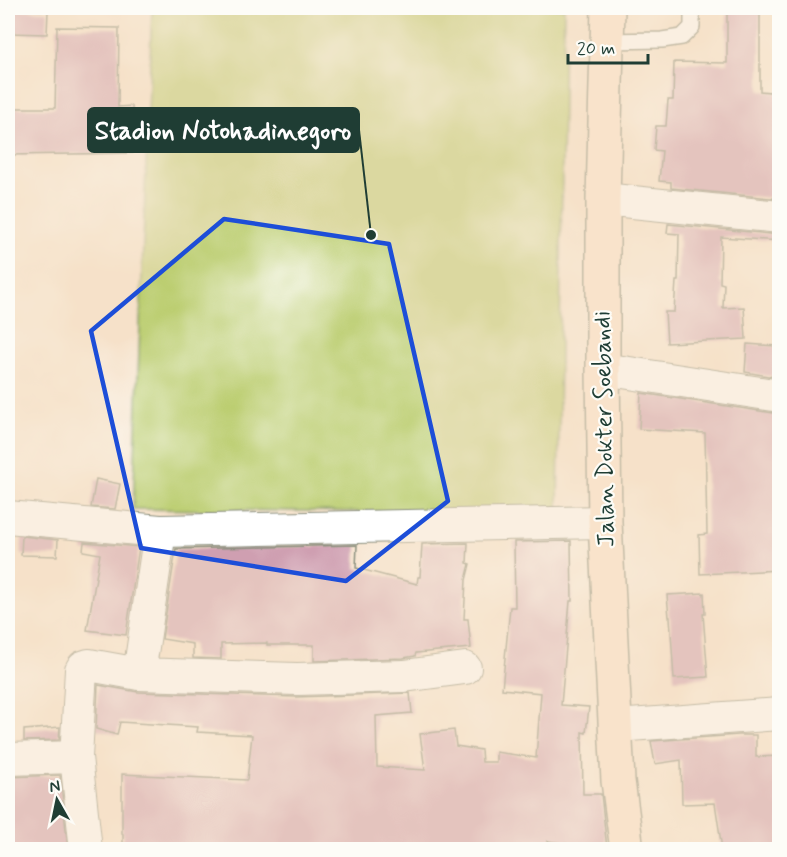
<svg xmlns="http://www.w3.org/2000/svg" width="787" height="857" font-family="Mynerve,sans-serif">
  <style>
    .green { fill: #bbcd70; stroke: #6d8552; stroke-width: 1.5 }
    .building { fill: #cf9fb1 }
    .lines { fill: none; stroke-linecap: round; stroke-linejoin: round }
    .service-casing { stroke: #8a8f7e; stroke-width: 18 }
    .minor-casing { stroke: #8a8f7e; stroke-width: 34 }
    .secondary-casing { stroke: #8a8f7e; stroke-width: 36 }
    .service { stroke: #fff; stroke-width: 15 }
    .minor { stroke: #fff; stroke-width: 32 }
    .secondary { stroke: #fce5cf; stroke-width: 33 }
    .marked { fill: none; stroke: #1d4ed8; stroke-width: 4.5; stroke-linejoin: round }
    .labels { text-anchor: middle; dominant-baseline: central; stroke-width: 4.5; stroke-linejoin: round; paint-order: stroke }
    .street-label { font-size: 24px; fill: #1f3d34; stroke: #fdfcf7 }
    .leader { fill: none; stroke: #1f3d34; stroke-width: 2 }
    .callout-dot { fill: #1f3d34; stroke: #fdfcf7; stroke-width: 2 }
    .callout { fill: #1f3d34; stroke: #1f3d34; stroke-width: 2 }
    .callout-label { font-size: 26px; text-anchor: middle; font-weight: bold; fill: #fff }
  </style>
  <rect width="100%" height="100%" fill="#fdfcf7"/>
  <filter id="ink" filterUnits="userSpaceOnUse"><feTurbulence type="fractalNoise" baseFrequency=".0167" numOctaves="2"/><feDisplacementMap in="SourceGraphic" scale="12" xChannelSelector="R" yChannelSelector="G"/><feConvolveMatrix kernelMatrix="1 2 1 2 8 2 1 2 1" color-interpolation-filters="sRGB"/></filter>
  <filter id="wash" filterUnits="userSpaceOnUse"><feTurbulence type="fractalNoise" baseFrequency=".008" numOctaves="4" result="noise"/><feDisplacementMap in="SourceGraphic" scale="24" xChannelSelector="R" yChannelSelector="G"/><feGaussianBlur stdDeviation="1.35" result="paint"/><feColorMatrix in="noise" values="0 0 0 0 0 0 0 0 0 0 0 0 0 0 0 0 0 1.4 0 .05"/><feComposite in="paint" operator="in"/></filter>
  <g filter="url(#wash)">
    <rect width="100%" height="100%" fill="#f6e1c9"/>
    <path class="green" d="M152,8H564L558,514L133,509Z"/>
    <g id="blocks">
      <path class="building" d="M727,8H760V91L780,93V199L671,188V182L659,181L662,151L654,150L656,126H666L668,100H673L674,62L727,63Z
        M8,9L48,11L47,34L8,33Z
        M57,27L119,28L118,107L132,106L133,153L8,155V108H55Z
        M668,224L780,235V241L721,237L720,283L724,284L723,308L744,307L746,339L667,343L665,312H674L676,281H678L679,234L667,233Z
        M747,344L776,346L774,370H780V378L745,372Z
        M641,393L780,414V570L700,574L699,535L707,534L705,433L639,429Z
        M96,479L120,484L115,509L91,507Z
        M22,536L58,540L57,556L21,555Z
        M571,541L572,601H570L561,705L589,707L586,733L582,732L583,794H601L607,849L548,841L549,849H123V834H122V774L247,780L252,735L197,732L198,727L120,722L117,735L96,729L98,685L138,692L296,697L410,693L412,713L376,716L377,767L425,770L420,734L454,730L456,746L481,750L482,762H496V752L536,758L541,693L502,689L510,607H515L514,542Z
        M84,542L139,547L126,635L87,630L100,554L83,551Z
        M468,543L467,563L470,564L466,580L464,619H468L471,648L416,653L415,656L403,658L314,661V645H267V643L221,644V659L193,658V644L162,639L176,549L357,545L356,568L417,584L418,577H420L422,544Z
        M704,593L705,614H703L708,677L674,679L670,617H669L667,595Z
        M60,727L59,740L24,741V730Z
        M739,735H756V757L780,756V849H722L715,803L682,804L681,760L655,764L651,741Z
        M60,775L68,849H8V777Z"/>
    </g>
  </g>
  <g filter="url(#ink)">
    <use href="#blocks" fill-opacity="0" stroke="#8a8f7e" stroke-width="1.5"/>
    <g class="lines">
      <g class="service-casing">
        <path id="service" d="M607,41L662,40L682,37L692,27V8"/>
      </g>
      <g class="minor-casing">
        <path id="minor" d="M603,199L780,217
          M603,369L780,396
          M8,517L160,531L605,522
          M139,674L297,679L404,676L465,668
          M616,726L780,714
          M8,759L76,757
          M86,850L76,757L81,670L83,667L89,665L139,674L160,531"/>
      </g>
      <g class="secondary-casing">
        <path id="secondary" d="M608,8L603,199V369L605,522L618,781L627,850"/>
      </g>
      <use href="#service" class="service"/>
      <use href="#minor" class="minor"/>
      <use href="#secondary" class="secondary"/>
    </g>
  </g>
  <path d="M0 0H787V857H0ZM224,219L389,244L448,501L346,581L141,548L91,331Z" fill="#f6e1c9" fill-opacity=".55" fill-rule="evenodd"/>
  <path class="marked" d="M224,219L389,244L448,501L346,581L141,548L91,331Z"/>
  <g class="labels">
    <g class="street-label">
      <text transform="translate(605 429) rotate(-91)">Jalan Dokter Soebandi</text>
    </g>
  </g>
  <path class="leader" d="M371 235L359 130"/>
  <circle class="callout-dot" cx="371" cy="235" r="6"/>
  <rect class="callout" x="88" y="108" width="271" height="44" rx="6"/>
  <g class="callout-label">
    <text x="223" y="139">Stadion Notohadinegoro</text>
  </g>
  <rect width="787" height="857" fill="none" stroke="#fdfcf7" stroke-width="30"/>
  <g transform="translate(57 800) rotate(351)" stroke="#fdfcf7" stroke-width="4.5" paint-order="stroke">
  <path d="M0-4.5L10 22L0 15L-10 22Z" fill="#1f3d34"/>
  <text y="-9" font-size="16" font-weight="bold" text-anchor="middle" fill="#1f3d34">N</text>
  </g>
  <path d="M568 54v9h80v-9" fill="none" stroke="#1f3d34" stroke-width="3"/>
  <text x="577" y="54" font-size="18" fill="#1f3d34" stroke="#fdfcf7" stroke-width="4.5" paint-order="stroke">20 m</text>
</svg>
